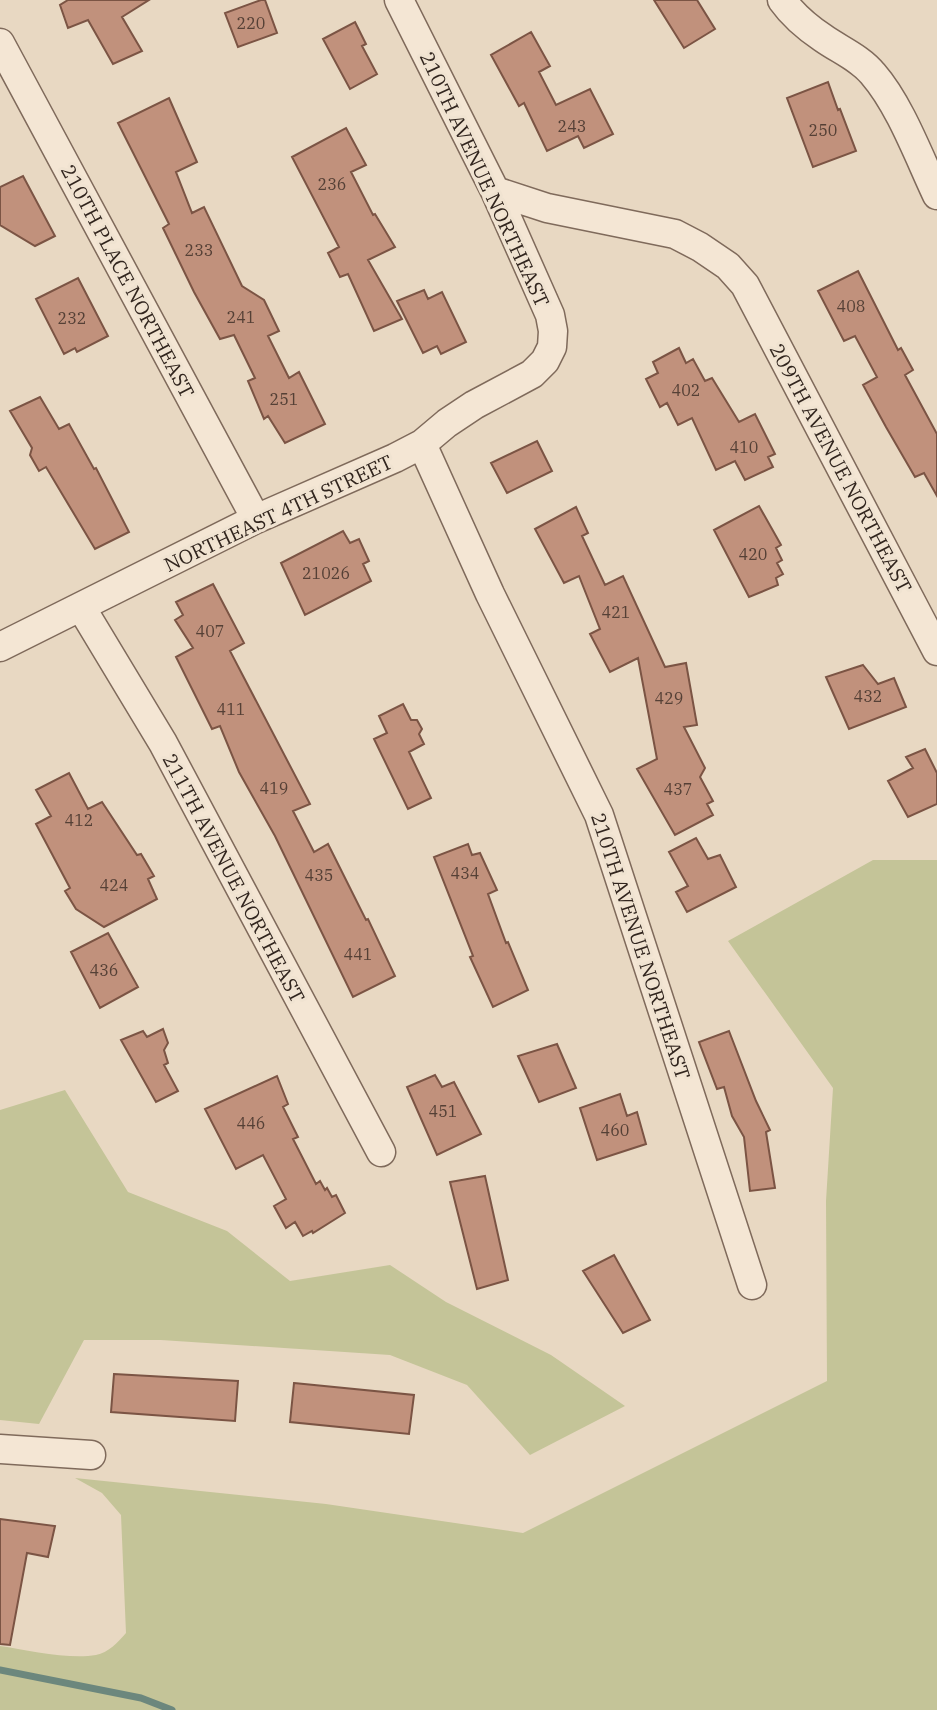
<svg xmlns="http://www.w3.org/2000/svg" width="937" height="1710" font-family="'IBM Plex Serif',serif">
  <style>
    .green { fill: #c4c498 }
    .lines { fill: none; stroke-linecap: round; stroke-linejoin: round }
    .stream { stroke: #6c877d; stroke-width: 7 }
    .building { fill: #c1917c; stroke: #7b5444; stroke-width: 2 }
    .minor-casing { stroke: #7f6a5b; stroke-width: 31 }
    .minor { stroke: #f4e6d4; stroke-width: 28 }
    .labels { text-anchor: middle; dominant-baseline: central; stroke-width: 6; stroke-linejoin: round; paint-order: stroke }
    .number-label { font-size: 16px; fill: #554036 }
    .street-label { font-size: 20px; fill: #31251e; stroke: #f0e3d1 }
  </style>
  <rect width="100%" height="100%" fill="#e8d8c2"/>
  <path class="green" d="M873,860H937V1710H0V1646C27,1650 70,1660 96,1655C108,1653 118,1642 126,1633L121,1515L102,1493L75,1478L326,1504L523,1533L827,1381L826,1201L833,1088L728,941Z
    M65,1090L128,1192L227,1231L290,1281L390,1265L446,1302L551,1355L625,1406L530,1455L467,1385L390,1355L161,1340H84L39,1424L0,1420V1110Z"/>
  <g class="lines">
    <path class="stream" d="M0,1670L141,1698L172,1710"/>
  </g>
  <path class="building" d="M68,0H149L122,17L142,51L113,64L88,20L68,28L60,5Z
    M261,0H265L277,33L238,47L225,13Z
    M654,0H697L715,29L684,48Z
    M355,22L366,44L362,46L377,74L350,89L323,39Z
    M531,32L550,66L539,72L556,105L590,89L613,134L584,148L578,136L547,151L524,103L519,106L491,55Z
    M828,82L838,110L840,109L856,151L813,167L787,98Z
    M169,98L197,162L176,172L192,213L204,207L242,286L264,300L279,331L268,336L289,378L299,372L325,424L285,443L268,416L264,419L248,381L255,378L234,335L220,339L194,292L163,228L169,224L118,123Z
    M346,128L366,165L351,172L373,215L375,214L395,247L368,260L402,319L374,331L348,274L340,277L328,253L339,247L292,157Z
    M23,176L55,236L35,246L0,225V187Z
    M858,271L898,350L901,348L913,370L905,375L937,434V496L924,473L915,477L886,427L863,385L877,377L855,336L844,341L818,291Z
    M78,278L108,336L77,352L75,348L64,354L36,299Z
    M424,290L428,299L442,292L466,342L441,354L437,346L423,353L397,301Z
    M679,348L686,363L693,359L705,381L712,378L739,422L755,414L775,454L768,457L773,467L745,480L735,461L716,470L692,418L678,425L667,403L660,407L646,379L658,373L653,362Z
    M40,397L59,429L69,424L94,469L96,468L129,532L95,549L46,467L39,471L30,455L32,448L10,411Z
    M537,441L552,471L507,493L491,463Z
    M759,506L781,545L776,548L782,560L777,563L783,574L776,578L778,585L749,597L714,530Z
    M576,507L588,533L582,536L605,585L623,576L665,667L686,663L697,725L684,727L705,768L700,777L713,801L707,804L713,815L675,835L637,769L657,759L638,658L610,672L590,634L600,629L579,576L564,583L535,529Z
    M343,531L350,543L359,539L369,561L363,564L371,581L305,615L281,563Z
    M213,584L244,643L230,651L310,804L293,811L314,852L328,844L366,920L368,919L395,976L353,997L275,836L239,772L220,726L212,729L176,657L193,648L175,620L183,615L176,602Z
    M863,665L878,684L894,678L906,707L849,729L826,677Z
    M403,704L411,720H417L422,729L419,734L424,744L409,752L431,798L408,809L374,739L387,733L379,716Z
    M925,749L937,773V804L908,817L888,781L913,768L906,757Z
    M69,773L88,809L102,802L137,855L141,854L154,876L148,879L157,899L104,927L76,909L65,891L70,888L36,824L51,816L36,790Z
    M696,838L708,859L720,855L736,887L687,912L676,892L688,886L669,852Z
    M468,844L472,855L480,853L497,890L488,894L506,943L508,942L528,990L493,1007L470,957L473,956L434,857Z
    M108,933L138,987L100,1008L71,952Z
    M163,1029L168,1043L164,1050L168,1063L164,1065L178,1091L156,1102L121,1040L143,1031L147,1037Z
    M729,1031L756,1101L770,1130L766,1132L775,1188L750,1191L744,1137L732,1116L724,1087L717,1089L699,1042Z
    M557,1044L576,1088L539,1102L518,1056Z
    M435,1075L442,1087L454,1082L481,1134L437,1155L407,1087Z
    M277,1076L288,1104L283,1107L298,1137L293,1139L316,1184L320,1181L325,1190L327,1188L332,1197L336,1195L345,1213L313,1233L312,1231L303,1236L295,1222L286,1228L274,1206L286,1199L263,1155L236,1169L205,1109Z
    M620,1094L627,1116L637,1112L646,1144L597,1160L580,1108Z
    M485,1176L508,1280L477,1289L450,1182Z
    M614,1255L650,1320L623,1333L583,1271Z
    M114,1374L238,1381L235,1421L111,1412Z
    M294,1383L414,1395L409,1434L290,1422Z
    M0,1519L55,1526L48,1557L27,1553L10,1645L0,1644Z"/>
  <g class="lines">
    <g class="minor-casing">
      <path id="minor" d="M782,0C792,14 808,28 823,38C840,50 860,58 873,74C900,105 919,157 937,195
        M0,43L256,519
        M495,191L547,208L675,234L700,247L728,266L745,285L937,651
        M422,444L490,594L599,815L752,1285
        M81,607L163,743L381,1152
        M0,647L256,519L395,458L422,444L447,423L474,405L532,374L545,361L552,347L553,331L550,315L495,191L399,0
        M0,1449L91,1455"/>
    </g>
    <use href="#minor" class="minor"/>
  </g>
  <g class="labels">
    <g class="number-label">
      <text x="251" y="23">220</text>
      <text x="572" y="126">243</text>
      <text x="823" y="130">250</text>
      <text x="332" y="184">236</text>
      <text x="199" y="250">233</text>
      <text x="851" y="306">408</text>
      <text x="241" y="317">241</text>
      <text x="72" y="318">232</text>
      <text x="686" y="390">402</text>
      <text x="284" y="399">251</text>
      <text x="744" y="447">410</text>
      <text x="753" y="554">420</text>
      <text x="326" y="573">21026</text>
      <text x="616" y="612">421</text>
      <text x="210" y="631">407</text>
      <text x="868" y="696">432</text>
      <text x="669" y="698">429</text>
      <text x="231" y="709">411</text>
      <text x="274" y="788">419</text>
      <text x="678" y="789">437</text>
      <text x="79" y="820">412</text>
      <text x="465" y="873">434</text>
      <text x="319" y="875">435</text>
      <text x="114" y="885">424</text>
      <text x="358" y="954">441</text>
      <text x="104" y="970">436</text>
      <text x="443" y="1111">451</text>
      <text x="251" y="1123">446</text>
      <text x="615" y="1130">460</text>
    </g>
    <g class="street-label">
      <text transform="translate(485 179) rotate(65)">210TH AVENUE NORTHEAST</text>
      <text transform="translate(128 281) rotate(62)">210TH PLACE NORTHEAST</text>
      <text transform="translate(841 468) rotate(62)">209TH AVENUE NORTHEAST</text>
      <text transform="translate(278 513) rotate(-25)">NORTHEAST 4TH STREET</text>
      <text transform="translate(234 878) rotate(62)">211TH AVENUE NORTHEAST</text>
      <text transform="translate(641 946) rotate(72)">210TH AVENUE NORTHEAST</text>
    </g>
  </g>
</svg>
